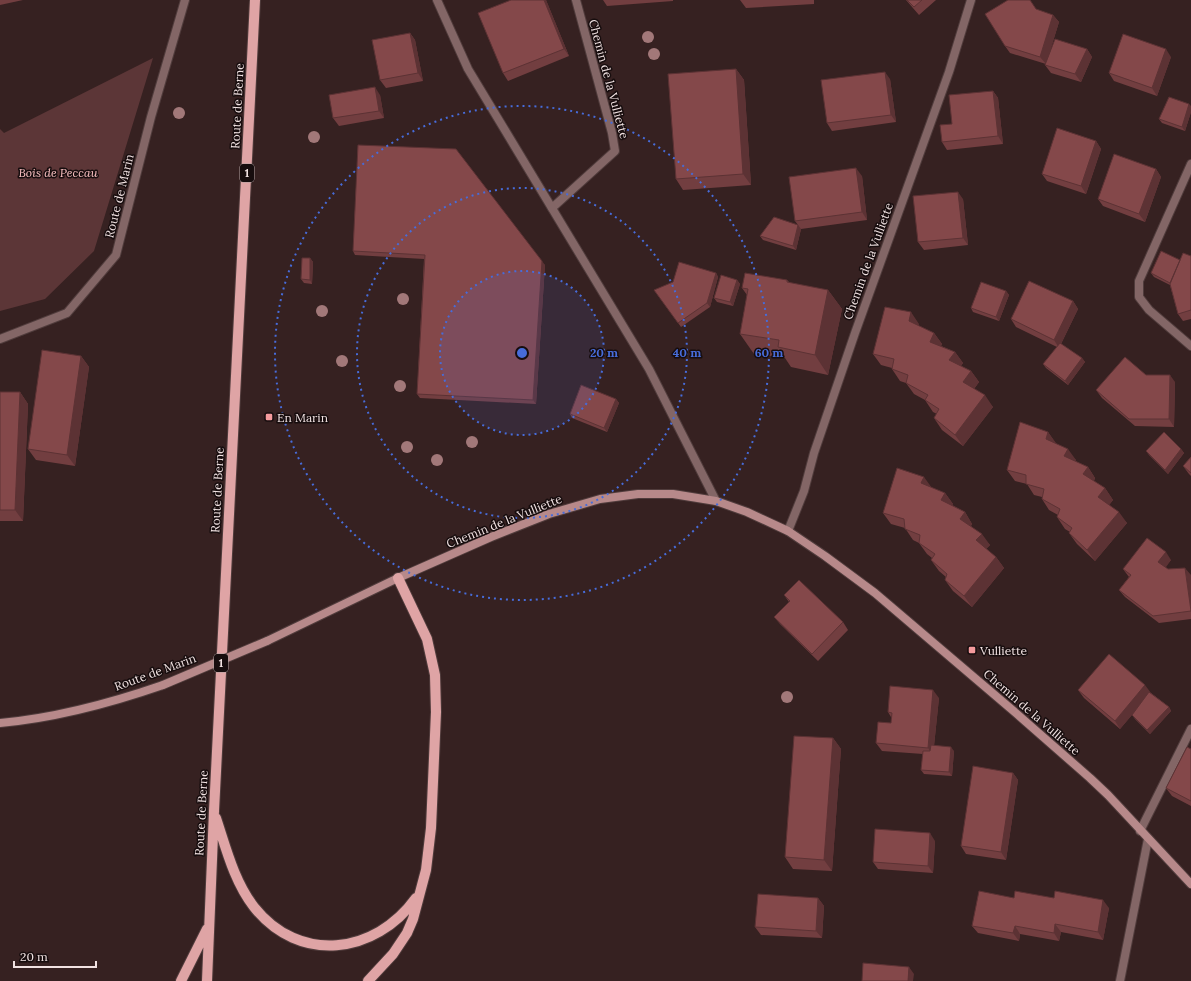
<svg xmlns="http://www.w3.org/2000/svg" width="1191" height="981" font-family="Lora,serif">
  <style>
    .green { fill: #5c3637 }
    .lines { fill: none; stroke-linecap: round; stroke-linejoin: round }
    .service-casing { stroke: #503c3c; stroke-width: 10 }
    .minor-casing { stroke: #503c3c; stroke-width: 10 }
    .secondary-casing { stroke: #503c3c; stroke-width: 10 }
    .primary-casing { stroke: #503c3c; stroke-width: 12 }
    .service { stroke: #836666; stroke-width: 8 }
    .minor { stroke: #836666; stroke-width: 8 }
    .secondary { stroke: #b7898a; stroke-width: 8 }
    .primary { stroke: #dfa4a5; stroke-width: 10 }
    .secondary-bridge-casing { stroke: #503c3c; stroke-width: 10; stroke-linecap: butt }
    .secondary-bridge { stroke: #b7898a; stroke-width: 8 }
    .tree { fill: #a27879 }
    .wall { fill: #723e40 }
    .shaded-wall { fill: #5c3234 }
    .building { fill: #84484a; stroke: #5c3234 }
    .ring { fill: none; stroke: #476cda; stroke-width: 2; stroke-dasharray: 2 4 }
    .poi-dot { fill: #f59b9d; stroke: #170d0e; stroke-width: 1.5 }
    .labels { text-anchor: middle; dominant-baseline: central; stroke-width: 3; stroke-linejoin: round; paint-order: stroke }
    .shield { fill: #170d0e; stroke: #b0a2a2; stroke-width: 1 }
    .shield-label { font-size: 11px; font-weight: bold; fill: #f1e2e2 }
    .street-label { font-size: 12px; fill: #f1e2e2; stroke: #170d0e }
    .park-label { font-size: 12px; font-style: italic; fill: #fac0c1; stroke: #170d0e }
    .poi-label { font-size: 12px; fill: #f1e2e2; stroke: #170d0e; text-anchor: start }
    .centre { fill: #476cda; stroke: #170d0e; stroke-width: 2 }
    .ring-label { font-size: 12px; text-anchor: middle; font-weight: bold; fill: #476cda; stroke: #170d0e; stroke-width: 3; stroke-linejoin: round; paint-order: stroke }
  </style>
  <rect width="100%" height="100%" fill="#362121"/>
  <path class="green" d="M153,58L94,251L45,299L0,311V129L4,133Z"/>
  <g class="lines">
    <g class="service-casing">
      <path id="service" d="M552,208L615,151L612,133L576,0"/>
    </g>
    <g class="minor-casing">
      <path id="minor" d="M437,0L468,69L649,369L716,501
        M1191,164L1139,281V297L1149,310L1191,346
        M0,339L67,313L116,255L151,117L185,0
        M788,531L804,491L814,453L855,333L949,72L971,0
        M1140,831L1191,729
        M1120,981L1148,839"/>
    </g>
    <g class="secondary-casing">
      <path id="secondary" d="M267,641L398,578L491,537L549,514L600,499L638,494H673L716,501L747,512L788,531L825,556L875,593L1017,714L1090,778L1108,795L1191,884
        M0,723C56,718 111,703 163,685"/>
    </g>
    <g class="primary-casing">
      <path id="primary" d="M216,818C226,848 234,881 254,907C299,964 375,955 416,898
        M181,981L207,929
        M207,981L214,811L255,0
        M368,981L393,954L407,933L413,919L426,870L431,828L436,712L435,675L427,639L398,578"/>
    </g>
    <use href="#service" class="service"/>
    <use href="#minor" class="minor"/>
    <use href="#secondary" class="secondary"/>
    <use href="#primary" class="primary"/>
    <g class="secondary-bridge-casing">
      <path id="secondary-bridge" d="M163,685L267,641"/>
    </g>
    <use href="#secondary-bridge" class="secondary-bridge"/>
  </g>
  <g class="tree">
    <circle cx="648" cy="37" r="6"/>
    <circle cx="654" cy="54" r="6"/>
    <circle cx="179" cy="113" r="6"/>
    <circle cx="314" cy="137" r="6"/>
    <circle cx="403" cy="299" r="6"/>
    <circle cx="322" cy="311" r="6"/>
    <circle cx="342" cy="361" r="6"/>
    <circle cx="400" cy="386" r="6"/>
    <circle cx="472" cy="442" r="6"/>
    <circle cx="407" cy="447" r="6"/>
    <circle cx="437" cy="460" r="6"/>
    <circle cx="787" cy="697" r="6"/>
  </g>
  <path class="wall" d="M0,0H23L0,5Z
    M511,0H546L569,56L508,81L503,73Z
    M603,0H673V1L607,6Z
    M740,0H814V4L746,8Z
    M906,0H936L919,15Z
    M1053,15L1059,22L1046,64L1010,53L1005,46Z
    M410,33L415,40L423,81L386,88L380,80Z
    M1087,49L1092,57L1081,82L1051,73L1045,65Z
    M1171,57L1157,96L1114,81L1109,73Z
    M736,69L744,80L751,185L683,190L676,179Z
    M890,79L896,122L832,131L827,123Z
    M993,91L998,98L1003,144L947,150L942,142L952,124Z
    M380,95L384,118L339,126L333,118Z
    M1191,106V112L1185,131L1162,123L1159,119Z
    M1096,141L1101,149L1086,194L1047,181L1042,174Z
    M358,145L545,265L536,404L420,398L417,394L424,259L355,255L353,251Z
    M1156,169L1161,177L1145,222L1103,206L1098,199Z
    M862,176L867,220L801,229L796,250L763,240L760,236L798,225L795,221Z
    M963,199L968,245L924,250L918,242Z
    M1191,256V319L1183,321L1178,314L1170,285L1154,277L1151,273Z
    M310,258L313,262L312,284L304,283L301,279Z
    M716,273L718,277L710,307L681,327L654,290Z
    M737,280L740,284L733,306L717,302L714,298Z
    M787,280L790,283L828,290L842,309L828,375L791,367L785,358L754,354L740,334L747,295L742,288Z
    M1006,291L1009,295L999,321L973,312L971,308Z
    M1073,301L1078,309L1061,344L1082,358L1085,362L1068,385L1046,368L1043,364L1057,347L1016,327L1011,319Z
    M919,324L918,326L934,333L942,344L941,346L955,352L963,363L961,366L971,371L979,382L974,389L993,407L963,446L942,430L934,418L937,414L933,412L925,400L914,394L906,383L900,381L892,369V368L881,365L873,354Z
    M81,356L89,367L75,466L36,460L28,449Z
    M1146,375L1175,382L1174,427L1135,426L1102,398L1096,390Z
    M0,392H20L28,404L23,521H0Z
    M616,399L619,403L607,432L572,418L570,414Z
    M1048,432L1056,444L1076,460L1075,461L1088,467L1095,478L1094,481L1105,488L1113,500L1109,505L1127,523L1095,561L1077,544L1069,533L1070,532L1065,529L1057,517L1058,515L1049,510L1042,499V497L1034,495L1027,484L1015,481L1007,470Z
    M1181,449L1184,453L1168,474L1149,455L1146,451Z
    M1191,457V476L1189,474L1183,466Z
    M932,488L945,493L953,504L952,505L965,512L972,524L971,526L990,545L986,549L996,557L1004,568L972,607L953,591L945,580L946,577L939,571L931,560L932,558L927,554L919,543L913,540L905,528L891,524L883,513Z
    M1171,560L1165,567L1168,569L1191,575V619L1159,623L1125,597L1119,590L1129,577L1123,569Z
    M784,595L843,622L848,630L818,661L780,624L774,617L789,602Z
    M1078,690L1151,693L1169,707L1171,711L1150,734L1135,719L1132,715L1135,711L1120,729L1084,698Z
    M939,698L934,746L954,751L952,776L924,774L921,770L923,754L882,751L876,743L891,723V717L888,712Z
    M833,738L841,749L832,871L793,869L785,857Z
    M1191,749V806L1172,796L1166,788Z
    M1013,773L1018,780L1006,860L966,854L961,846Z
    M935,841L933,873L878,869L873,862Z
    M818,898L824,906L822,938L761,935L755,927Z
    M1014,898H1054L1109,908L1103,940L1061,932L1059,941L1020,934L1019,941L978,933L972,926Z"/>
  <path class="shaded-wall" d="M544,0H546L569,56L564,49Z
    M1053,15L1059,22L1046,64L1040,57Z
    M410,33L415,40L423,81L418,73Z
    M1087,49L1092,57L1081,82L1075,74Z
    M1166,49L1171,57L1157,96L1152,88Z
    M736,69L744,80L751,185L743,174Z
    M885,72L890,79L896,122L891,115Z
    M375,87L380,95L384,118L379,111Z
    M993,91L998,98L1003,144L998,136Z
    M1189,104L1191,106V112L1185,131L1182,127Z
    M1096,141L1101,149L1086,194L1081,186Z
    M856,168L862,176L867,220L862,212Z
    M1156,169L1161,177L1145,222L1139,214Z
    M958,192L963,199L968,245L963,238Z
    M798,225L801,229L796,250L793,246Z
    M310,258L313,262L312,284L310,280Z
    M542,261L545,265L536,404L533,400Z
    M716,273L718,277L710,307L707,303Z
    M737,280L740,284L733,306L730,302Z
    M828,290L842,309L828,375L815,355Z
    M1006,291L1009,295L999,321L996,317Z
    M1073,301L1078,309L1059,348L1054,340Z
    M911,312L919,324L916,333L909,321Z
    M934,333L942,344L938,353L930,342Z
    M955,352L963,363L957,371L949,360Z
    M81,356L89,367L75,466L67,455Z
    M1082,358L1085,362L1068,385L1065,381Z
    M971,371L979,382L971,393L963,382Z
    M1170,375L1175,382L1174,427L1169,419Z
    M20,392L28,404L23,521L15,510Z
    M985,395L993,407L963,446L955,435Z
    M616,399L619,403L607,432L604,428Z
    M1048,432L1056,443L1053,451L1046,439Z
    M1068,449L1076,460L1072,467L1064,456Z
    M1181,449L1184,453L1168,474L1165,470Z
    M1088,467L1095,478L1091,485L1083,474Z
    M924,477L932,488L921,483Z
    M1105,488L1113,500L1106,509L1098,497Z
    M945,493L953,504L949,511L941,500Z
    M965,512L972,524L968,530L960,519Z
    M1119,512L1127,523L1095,561L1087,550Z
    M982,534L990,545L984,551L976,540Z
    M1166,552L1171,560L1164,570L1158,562Z
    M996,557L1004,568L972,607L964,596Z
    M1185,568L1191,575V612V611Z
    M1145,685L1151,693L1120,729L1115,721Z
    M933,690L939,698L933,755L928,748Z
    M1169,707L1171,711L1150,734L1147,730Z
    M833,738L841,749L832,871L824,860Z
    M951,747L954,751L952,776L949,772Z
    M1013,773L1018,780L1006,860L1001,852Z
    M930,833L935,841L933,873L928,866Z
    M818,898L824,906L822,938L816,931Z
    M1103,900L1109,908L1103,940L1098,932Z
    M1055,924L1061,932L1059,941L1054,933Z
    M1015,926L1020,934L1019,941L1013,933Z
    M909,967L914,974L913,981H908Z"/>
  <path class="building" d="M511,0H544L564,49L503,73L478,13Z
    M907,0H922L914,7Z
    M1008,0H1030L1036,9L1053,15L1040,57L1005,46L985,14Z
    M410,33L418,73L380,80L372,40Z
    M1123,34L1166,49L1152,88L1109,73Z
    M1055,39L1087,49L1075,74L1045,65Z
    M736,69L743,174L676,179L668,74Z
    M885,72L891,115L827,123L821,80Z
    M375,87L379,111L333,118L329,95Z
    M993,91L998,136L942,142L940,125L952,124L949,95Z
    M1169,97L1189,104L1182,127L1159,119Z
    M1057,128L1096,141L1081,186L1042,174Z
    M358,145L456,149L542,261L533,400L417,394L425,255L353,251Z
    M1114,154L1156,169L1139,214L1098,199Z
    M856,168L862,212L795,221L789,177Z
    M958,192L963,238L918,242L913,196Z
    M774,217L798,225L793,246L760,236Z
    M1161,251L1180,260L1170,283L1151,273Z
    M1183,253L1191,256V310L1178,314L1170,284Z
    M302,258H310V280L301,279Z
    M679,262L716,273L707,303L678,323L654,290L673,282Z
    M745,273L787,280V282L828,290L815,355L778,347L779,340L740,334L748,289L742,288Z
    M721,275L737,280L730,302L714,298Z
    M1029,281L1073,301L1054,340L1011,319Z
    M981,282L1006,291L996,317L971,308Z
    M885,307L911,312L909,321L934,333L930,342L955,352L949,360L971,371L963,382L985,395L955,435L934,418L939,409L925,400L928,395L906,383L908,375L892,369L894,359L873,354Z
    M1060,343L1082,358L1065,381L1043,364Z
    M42,350L81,356L67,455L28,449Z
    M1125,357L1146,375H1170L1169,419H1129L1096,390Z
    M581,385L616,399L604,428L570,414Z
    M0,392H20L15,510H0Z
    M1020,422L1048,432L1046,439L1068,449L1064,456L1088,467L1083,474L1105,488L1098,497L1119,512L1087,550L1069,533L1072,528L1057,517L1060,509L1042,499L1044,489L1026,484V475L1007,470Z
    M1164,432L1181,449L1165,470L1146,451Z
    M1191,457V473L1183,466Z
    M897,468L924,477L921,483L945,493L941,500L965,512L960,519L982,534L976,540L996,557L964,596L945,580L947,574L931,560L935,554L919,543L920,535L905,529L904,519L883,513Z
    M1147,538L1166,552L1158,562L1168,569L1185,568L1191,611L1153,616L1119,590L1131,575L1123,569Z
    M799,580L843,622L812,654L774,617L790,601L784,595Z
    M1109,654L1145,685L1115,721L1078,690Z
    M890,686L933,690L928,748L876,743L878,722L891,723L892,713L888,712Z
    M1149,692L1169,707L1147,730L1132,715Z
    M794,736L833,738L824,860L785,857Z
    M931,745L951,747L949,772L921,770L923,751H930Z
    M1187,747L1191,749V801L1166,788Z
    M973,766L1013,773L1001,852L961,846Z
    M875,829L930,833L928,866L873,862Z
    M979,891L1014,898L1015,891L1054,898L1055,891L1103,900L1098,932L1055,924L1054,933L1015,926L1013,933L972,926Z
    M758,894L818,898L816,931L755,927Z
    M863,963L909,967L908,981H862Z"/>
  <circle cx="522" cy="353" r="82" fill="#476cda" fill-opacity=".12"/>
  <g class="ring">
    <circle cx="522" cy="353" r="82"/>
    <circle cx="522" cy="353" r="165"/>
    <circle cx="522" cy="353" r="247"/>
  </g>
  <g class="poi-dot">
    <rect x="265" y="413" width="8" height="8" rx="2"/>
    <rect x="968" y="646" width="8" height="8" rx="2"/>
  </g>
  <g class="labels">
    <g class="shield">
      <rect x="240" y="164" width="14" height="18" rx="3"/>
      <rect x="214" y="654" width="14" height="18" rx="3"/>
    </g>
    <g class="shield-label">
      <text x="247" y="173">1</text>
      <text x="221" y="663">1</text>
    </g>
    <g class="street-label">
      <text transform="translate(609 79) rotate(75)">Chemin de la Vulliette</text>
      <text transform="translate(237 106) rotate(-87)">Route de Berne</text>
      <text transform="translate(119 196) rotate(-76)">Route de Marin</text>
      <text transform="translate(868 261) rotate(-70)">Chemin de la Vulliette</text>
      <text transform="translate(217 490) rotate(-87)">Route de Berne</text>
      <text transform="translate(504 521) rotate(-22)">Chemin de la Vulliette</text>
      <text transform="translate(155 672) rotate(-20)">Route de Marin</text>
      <text transform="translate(1032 712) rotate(41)">Chemin de la Vulliette</text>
      <text transform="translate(201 813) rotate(-87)">Route de Berne</text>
    </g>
    <g class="park-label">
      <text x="58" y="172">Bois de Peccau</text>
    </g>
    <g class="poi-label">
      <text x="277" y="417">En Marin</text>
      <text x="980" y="650">Vulliette</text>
    </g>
  </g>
  <circle cx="522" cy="353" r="6" class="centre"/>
  <g class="ring-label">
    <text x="604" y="357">20 m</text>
    <text x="687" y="357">40 m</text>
    <text x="769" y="357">60 m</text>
  </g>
  <path d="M14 961v6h82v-6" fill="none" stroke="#f1e2e2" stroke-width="2"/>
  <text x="20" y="961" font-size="12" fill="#f1e2e2" stroke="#170d0e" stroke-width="3" paint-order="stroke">20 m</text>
</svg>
